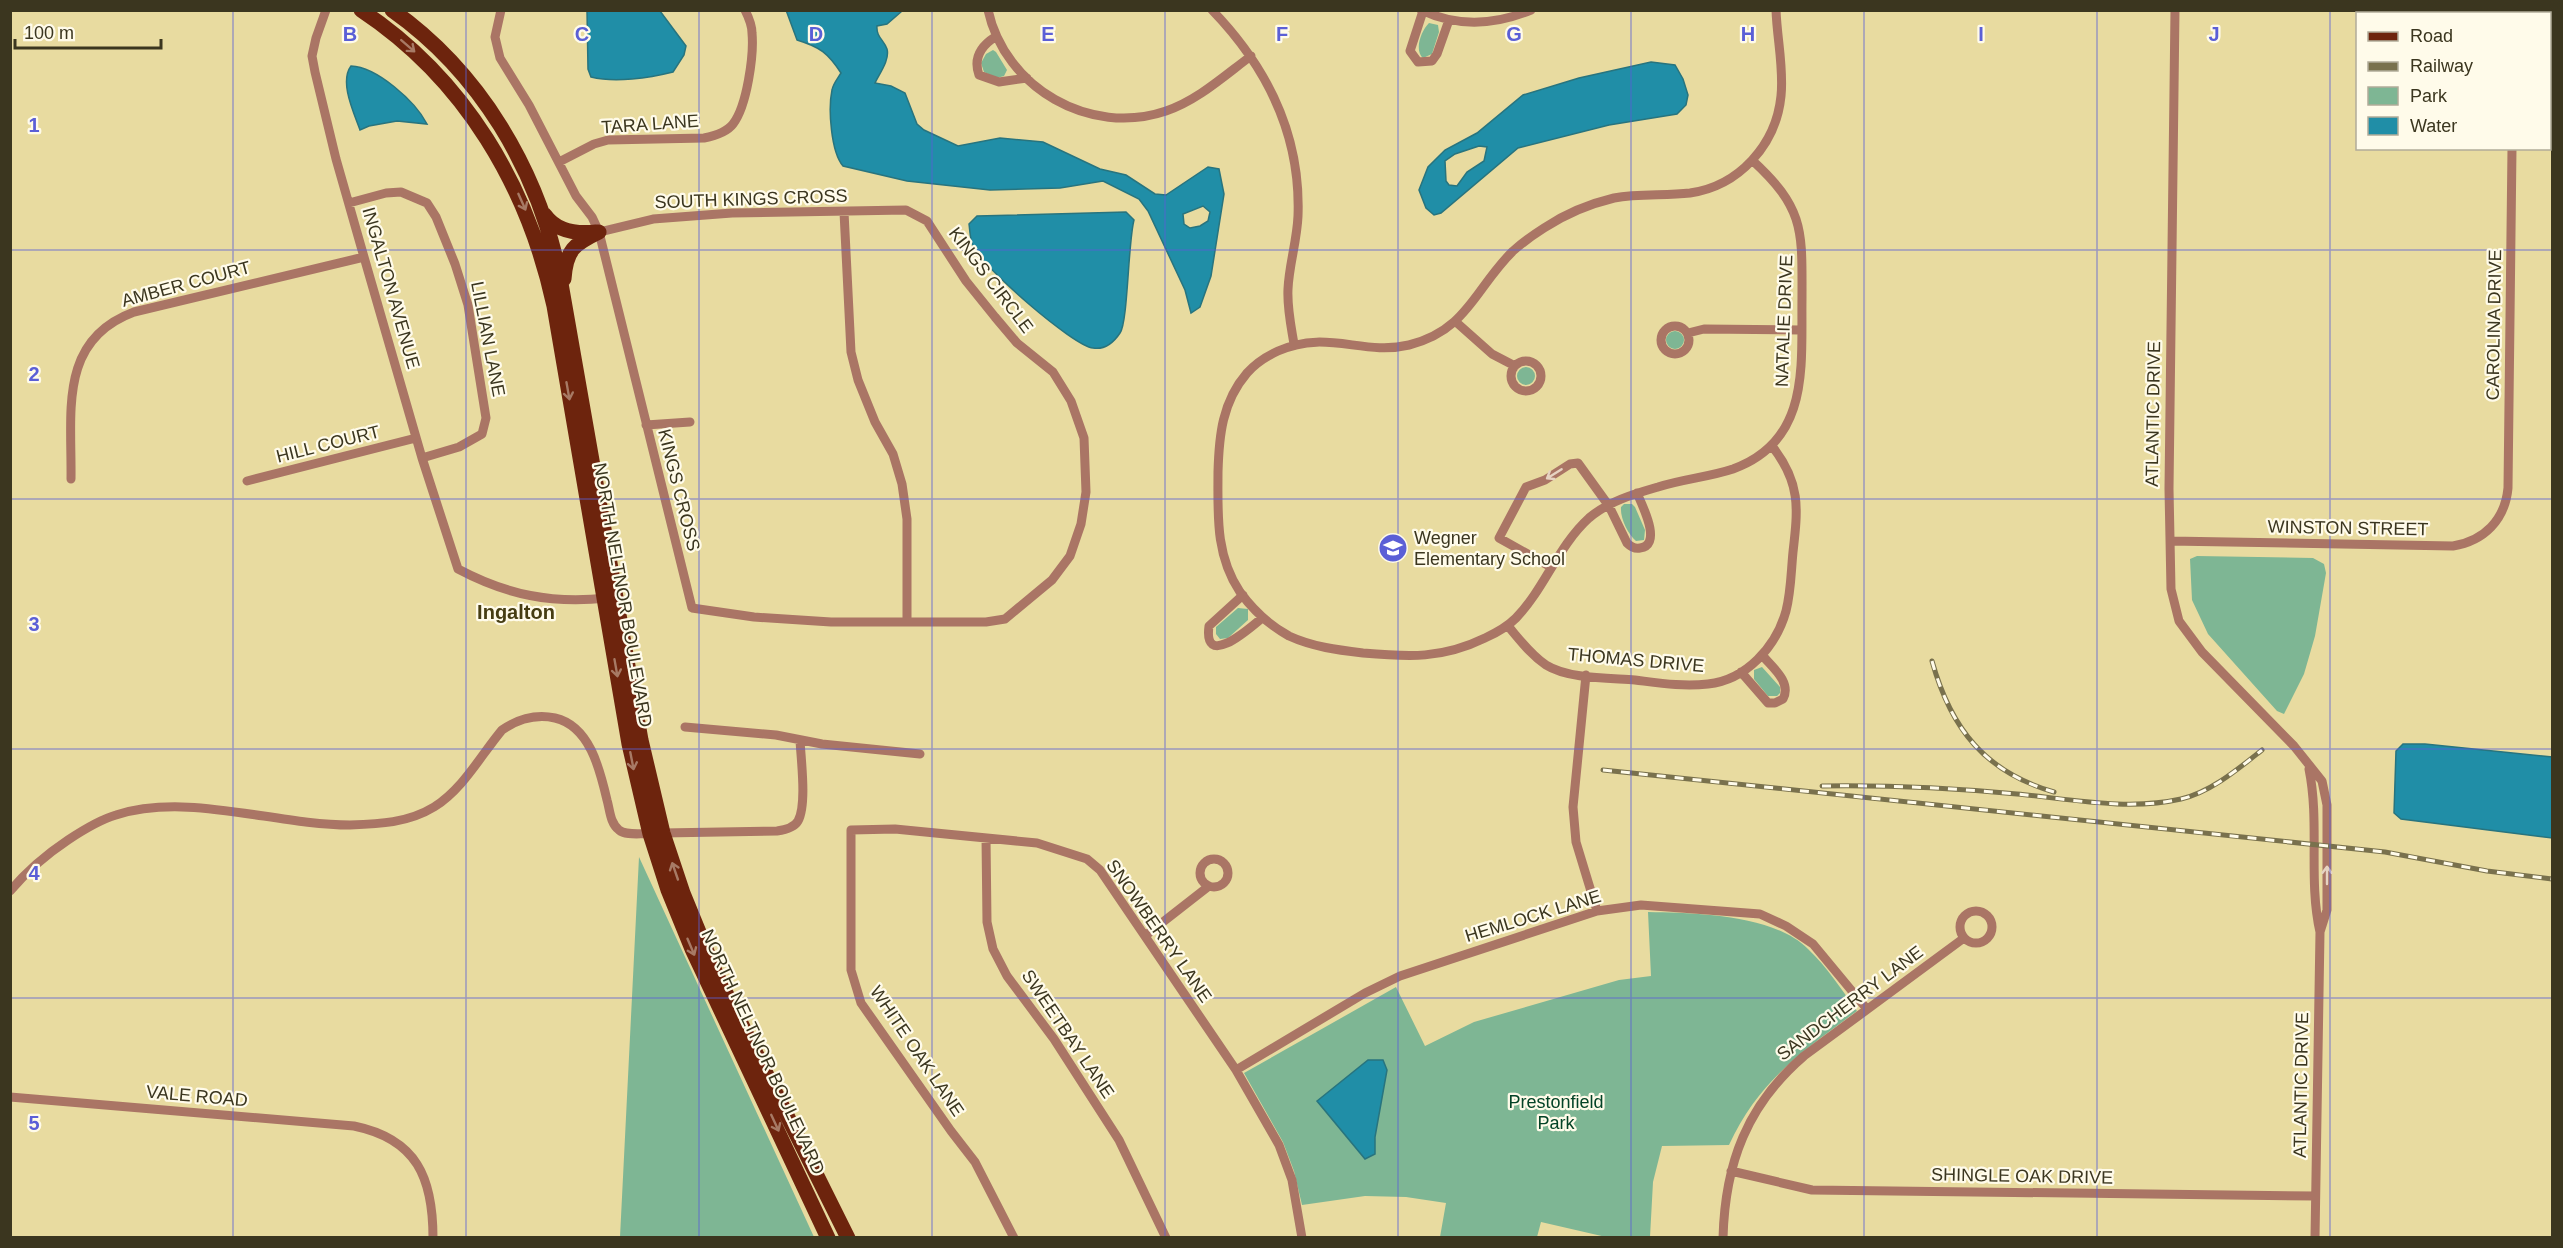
<svg xmlns="http://www.w3.org/2000/svg" width="2563" height="1248" font-family="Helvetica,sans-serif">
  <style>
    .green { fill: #7eb694 }
    .water { fill: #208ea7; stroke: #28747e; stroke-width: 1.5; fill-rule: evenodd }
    .lines { fill: none; stroke-linecap: round; stroke-linejoin: round }
    .minor { stroke: #aa7565; stroke-width: 9 }
    .primary { stroke: #6d240d; stroke-width: 15 }
    .rail-casing { stroke: #79714d; stroke-width: 5 }
    .rail { stroke: #fffbea; stroke-width: 3; stroke-dasharray: 9; stroke-linecap: butt }
    .oneway { stroke: #a77a65 }
    .oneway2 { stroke: #e6d3c2 }
    .grid { fill: none; stroke: #5b5fd6; stroke-width: 1.5; stroke-opacity: 0.55 }
    .labels { text-anchor: middle; dominant-baseline: central; stroke-width: 4.5; stroke-linejoin: round; paint-order: stroke }
    .street-label { font-size: 18px; fill: #3b361f; stroke: #fffbea }
    .poi-label { font-size: 18px; fill: #3b361f; stroke: #fffbea; text-anchor: start }
    .park-label { font-size: 18px; fill: #034326; stroke: #fffbea }
    .neighbourhood-label { font-size: 20px; font-weight: bold; fill: #463d12; stroke: #fffbea }
    .grid-label { font-size: 20px; text-anchor: middle; font-weight: bold; fill: #5b5fd6; stroke: #fffbea; stroke-width: 4.5; stroke-linejoin: round; paint-order: stroke }
  </style>
  <rect width="100%" height="100%" fill="#e8dba0"/>
  <path class="green" d="M1429,23L1438,25L1439,32L1432,54L1423,58C1414,50 1421,31 1429,23Z
    M993,50L996,52L1007,70L1004,76L997,78L984,72L981,63L986,54Z
    M1666 340a9 9 0 1 1 18 0a9 9 0 1 1-18 0Z
    M1517 376a9 9 0 1 1 18 0a9 9 0 1 1-18 0Z
    M1624,504H1632L1635,507L1645,530L1644,540L1636,541C1628,534 1620,518 1621,507Z
    M2197,556L2313,558L2324,564L2326,573L2315,636L2304,674L2284,714L2277,711L2208,634L2192,600L2190,559Z
    M1238,608L1248,609V620L1228,638L1220,639L1216,634V627Z
    M1762,667L1780,687V693L1777,696H1768L1754,679V670Z
    M639,857L814,1237H620Z
    M1648,912C1695,913 1773,914 1808,949C1827,967 1842,990 1857,1011C1802,1052 1759,1080 1729,1145L1662,1146L1653,1182L1650,1237H1606L1541,1222L1537,1237H1440L1446,1203L1406,1197L1365,1196L1302,1205L1294,1171L1283,1142L1244,1073L1396,987L1425,1046L1474,1022L1619,980L1651,976Z"/>
  <path class="water" d="M786,10L902,11L887,24L877,26C876,37 884,40 887,49C890,60 879,74 875,83L891,86L905,93L917,124L924,130L958,146L1000,138L1043,142L1100,169L1126,175L1155,194L1166,195L1208,167L1219,169L1224,194L1211,276L1200,307L1191,313L1185,290L1148,211L1139,199L1103,181L1060,188L990,190L907,181L843,166C831,152 828,109 832,90C833,84 838,78 841,73C828,53 820,47 797,40ZM1203,206L1210,212L1208,221L1200,226L1190,228L1184,224L1183,214Z
    M587,11H660L686,46L684,55L673,72C649,78 615,83 591,77L588,69Z
    M1651,62L1675,65L1683,79L1688,95L1686,105L1677,114L1609,125L1518,148L1441,213L1434,215L1426,208L1419,190L1428,167L1445,150L1477,133L1523,95L1579,78ZM1479,146L1487,147L1484,161L1467,172L1457,186L1449,185L1446,181L1445,161L1455,154Z
    M351,66C377,67 415,101 427,124L397,121L369,126L360,130C354,113 339,82 351,66Z
    M1126,212L1134,220C1128,242 1128,322 1120,333C1114,342 1105,350 1093,348C1073,346 981,266 973,246C970,240 970,231 969,224L977,216Z
    M2403,744H2425L2552,757V838L2401,819L2394,813L2396,751Z
    M1368,1060H1383L1387,1070L1375,1137V1154L1365,1159L1317,1101Z"/>
  <g class="lines">
    <path class="minor" d="M326,10L316,38L312,56L315,72L336,159L364,257L422,458L458,569C507,595 552,604 607,598
      M501,10L495,37L500,58L529,105L576,196L592,217L599,232L692,608L754,617L831,622H986L1005,619L1052,580L1070,556L1081,524L1086,492L1084,438L1071,401L1053,372L1017,343L995,317L966,281L927,221L906,210L732,213L653,219L599,232
      M988,10C1005,88 1090,137 1166,111C1198,100 1224,76 1251,56
      M1212,10C1267,67 1301,136 1298,216C1297,241 1289,265 1288,289C1287,308 1291,326 1294,344
      M1421,10C1457,27 1495,25 1531,10
      M2175,10L2169,489L2171,589L2179,621L2202,652L2294,746L2322,781L2327,805V910L2320,932
      M1423,11L1410,51L1418,62L1432,61L1437,54L1449,20
      M2513,14L2514,10
      M995,37C981,46 973,58 979,75L999,82L1027,78
      M1753,161C1805,209 1802,231 1802,298C1801,365 1811,441 1733,469C1709,477 1683,479 1658,487C1634,494 1609,501 1589,518C1558,546 1545,588 1516,618C1507,627 1496,633 1485,638C1442,659 1409,657 1363,653C1338,650 1313,647 1289,636C1269,625 1253,610 1240,592C1215,555 1218,513 1218,472C1219,436 1222,402 1247,373C1255,364 1267,356 1278,351C1327,329 1362,356 1409,345C1468,330 1475,288 1513,251C1522,243 1533,235 1544,228C1565,214 1589,204 1614,198C1639,193 1664,196 1690,193C1739,186 1776,145 1781,96C1784,68 1777,39 1776,10
      M559,162L594,144L608,140L704,138C714,136 727,132 733,124C747,106 754,55 752,33C752,25 749,18 745,10
      M349,203L386,193L401,192L427,203L436,217L455,264L468,305L486,418L482,434L459,447L422,458
      M844,212L851,352L858,380L875,422L893,454L902,484L907,519V621
      M1456,322L1492,354L1515,366
      M1661 340a14 14 0 1 1 28 0a14 14 0 1 1-28 0Z
      M1688,333L1704,329L1801,330
      M1511 376a15 15 0 1 1 30 0a15 15 0 1 1-30 0Z
      M646,425L690,422
      M71,479C72,412 58,340 134,312L364,257
      M247,481L416,438
      M2170,541L2453,546C2484,541 2505,520 2508,488L2512,148
      M1551,567L1499,538L1526,487L1545,480L1570,464L1578,463L1609,506L1627,543C1631,547 1635,549 1640,548C1663,545 1642,505 1637,493
      M1243,595L1209,626C1203,670 1250,628 1262,618
      M1508,626C1520,640 1531,655 1546,665C1568,679 1610,678 1635,680C1659,683 1683,687 1708,684C1746,680 1776,647 1786,611C1791,592 1791,572 1793,552C1798,508 1801,483 1772,446
      M1741,672L1768,703H1775L1783,699C1792,682 1772,667 1762,655
      M1586,675L1573,807L1576,842L1597,911
      M685,727L776,735L822,744L920,754
      M2309,769C2320,823 2308,879 2320,932L2315,1238
      M663,833L777,831C784,830 794,828 798,821C807,805 801,760 800,740
      M986,838L987,922L993,949L1007,976L1054,1039L1119,1140L1166,1238
      M1200 873a14 14 0 1 1 28 0a14 14 0 1 1-28 0Z
      M10,891C27,871 47,854 68,840C83,830 99,820 116,815C188,792 275,825 350,825C379,824 408,823 434,807C463,789 481,755 502,730C518,719 536,714 555,718C590,726 600,770 607,800C610,810 610,823 619,830C626,836 641,833 650,834
      M1960 927a16 16 0 1 1 32 0a16 16 0 1 1-32 0Z
      M1145,936L1209,886
      M1236,1070L1365,993L1400,976L1597,911L1641,905L1760,914L1786,926L1813,944L1866,1008
      M10,1097L354,1126C417,1139 433,1178 433,1238
      M1731,1171L1812,1190L2315,1196
      M1014,1238L975,1162L951,1131L861,1003L851,970V830L895,829L1037,843L1087,859L1100,870L1236,1070L1279,1145L1292,1180L1302,1238
      M1723,1238C1725,1163 1747,1105 1804,1056L1964,938"/>
    <path class="primary" d="M361,10C465,79 528,186 554,306L629,744L650,834L668,890L692,949L828,1238
      M392,10C480,72 537,169 559,272L641,740L663,833L683,893L715,971L848,1238
      M545,215C557,232 577,234 596,232
      M564,279C566,250 574,244 599,232"/>
    <g class="rail-casing">
      <path id="rail" d="M1932,661C1951,729 1985,772 2054,792
        M1603,770L2385,852L2487,871L2552,879
        M1822,786C1887,785 1952,788 2017,794C2070,799 2128,811 2181,799C2211,792 2238,769 2262,750"/>
    </g>
    <use href="#rail" class="rail"/>
  </g>
  <defs><path id="oneway-shaft" d="M-6 0H5M1.5-3L5.5 0L1.5 3" fill="none" stroke-width="1.6" stroke-linecap="round" stroke-linejoin="round" transform="scale(1.5)"/></defs>
  <g class="oneway">
    <use href="#oneway-shaft" transform="translate(408 46) rotate(41)"/>
    <use href="#oneway-shaft" transform="translate(522 202) rotate(66)"/>
    <use href="#oneway-shaft" transform="translate(568 391) rotate(80)"/>
    <use href="#oneway-shaft" transform="translate(616 668) rotate(80)"/>
    <use href="#oneway-shaft" transform="translate(632 761) rotate(79)"/>
    <use href="#oneway-shaft" transform="translate(675 871) rotate(-109)"/>
    <use href="#oneway-shaft" transform="translate(691 947) rotate(67)"/>
    <use href="#oneway-shaft" transform="translate(775 1123) rotate(65)"/>
  </g>
  <g class="oneway2">
    <use href="#oneway-shaft" transform="translate(1554 474) rotate(148)"/>
    <use href="#oneway-shaft" transform="translate(2327 875) rotate(-90)"/>
  </g>
  <path class="grid" d="M233,10V1238M466,10V1238M699,10V1238M932,10V1238M1165,10V1238M1398,10V1238M1631,10V1238M1864,10V1238M2097,10V1238M2330,10V1238M10,250H2552M10,499H2552M10,749H2552M10,998H2552"/>
  <defs>
    <g id="school-disc" transform="scale(1.5)"><circle r="9.5" fill="#5b5fd6" stroke="#fffbea"/><path d="M0-5L7-2L0 1L-7-2ZM-4 1L0 2.5L4 1V4Q0 6-4 4Z" fill="#fff"/></g>
  </defs>
  <g fill-rule="evenodd">
    <use href="#school-disc" x="1393" y="548"/>
  </g>
  <g class="labels">
    <g class="street-label">
      <text transform="translate(650 124) rotate(-4)">TARA LANE</text>
      <text transform="translate(751 199) rotate(-2)">SOUTH KINGS CROSS</text>
      <text transform="translate(991 280) rotate(53)">KINGS CIRCLE</text>
      <text transform="translate(186 284) rotate(-15)">AMBER COURT</text>
      <text transform="translate(391 288) rotate(74)">INGALTON AVENUE</text>
      <text transform="translate(1784 321) rotate(-88)">NATALIE DRIVE</text>
      <text transform="translate(2494 325) rotate(-89)">CAROLINA DRIVE</text>
      <text transform="translate(488 339) rotate(79)">LILLIAN LANE</text>
      <text transform="translate(2153 414) rotate(-89)">ATLANTIC DRIVE</text>
      <text transform="translate(328 444) rotate(-14)">HILL COURT</text>
      <text transform="translate(679 490) rotate(76)">KINGS CROSS</text>
      <text transform="translate(2348 528) rotate(1)">WINSTON STREET</text>
      <text transform="translate(623 595) rotate(80)">NORTH NELTNOR BOULEVARD</text>
      <text transform="translate(1636 660) rotate(5)">THOMAS DRIVE</text>
      <text transform="translate(1533 916) rotate(-17)">HEMLOCK LANE</text>
      <text transform="translate(1159 931) rotate(55)">SNOWBERRY LANE</text>
      <text transform="translate(1850 1003) rotate(-37)">SANDCHERRY LANE</text>
      <text transform="translate(1068 1034) rotate(56)">SWEETBAY LANE</text>
      <text transform="translate(917 1051) rotate(56)">WHITE OAK LANE</text>
      <text transform="translate(763 1052) rotate(65)">NORTH NELTNOR BOULEVARD</text>
      <text transform="translate(2301 1085) rotate(-89)">ATLANTIC DRIVE</text>
      <text transform="translate(197 1096) rotate(5)">VALE ROAD</text>
      <text transform="translate(2022 1176) rotate(1)">SHINGLE OAK DRIVE</text>
    </g>
    <g class="poi-label">
      <text x="1414" y="538">Wegner<tspan x="1414" dy="21">Elementary School</tspan></text>
    </g>
    <g class="park-label">
      <text x="1556" y="1102">Prestonfield<tspan x="1556" dy="21">Park</tspan></text>
    </g>
    <g class="neighbourhood-label">
      <text x="516" y="612">Ingalton</text>
    </g>
  </g>
  <g class="grid-label">
    <text x="350" y="41">B</text>
    <text x="582" y="41">C</text>
    <text x="816" y="41">D</text>
    <text x="1048" y="41">E</text>
    <text x="1282" y="41">F</text>
    <text x="1514" y="41">G</text>
    <text x="1748" y="41">H</text>
    <text x="1981" y="41">I</text>
    <text x="2214" y="41">J</text>
    <text x="34" y="132">1</text>
    <text x="34" y="381">2</text>
    <text x="34" y="631">3</text>
    <text x="34" y="880">4</text>
    <text x="34" y="1130">5</text>
  </g>
  <rect width="2563" height="1248" fill="none" stroke="#3b361f" stroke-width="24"/>
  <rect x="2356" y="12" width="195" height="138" fill="#fffbea" stroke="#b1ac99" stroke-width="1.5"/>
  <rect x="2368" y="32" width="30" height="9" fill="#6d240d" stroke="#b1ac99" stroke-width="1.5"/>
  <text x="2410" y="42" font-size="18" fill="#3b361f">Road</text>
  <rect x="2368" y="62" width="30" height="9" fill="#79714d" stroke="#b1ac99" stroke-width="1.5"/>
  <text x="2410" y="72" font-size="18" fill="#3b361f">Railway</text>
  <rect x="2368" y="87" width="30" height="18" fill="#7eb694" stroke="#b1ac99" stroke-width="1.5"/>
  <text x="2410" y="102" font-size="18" fill="#3b361f">Park</text>
  <rect x="2368" y="117" width="30" height="18" fill="#208ea7" stroke="#b1ac99" stroke-width="1.5"/>
  <text x="2410" y="132" font-size="18" fill="#3b361f">Water</text>
  <path d="M15 39v9h146v-9" fill="none" stroke="#3b361f" stroke-width="3"/>
  <text x="24" y="39" font-size="18" fill="#3b361f" stroke="#fffbea" stroke-width="4.5" paint-order="stroke">100 m</text>
</svg>
